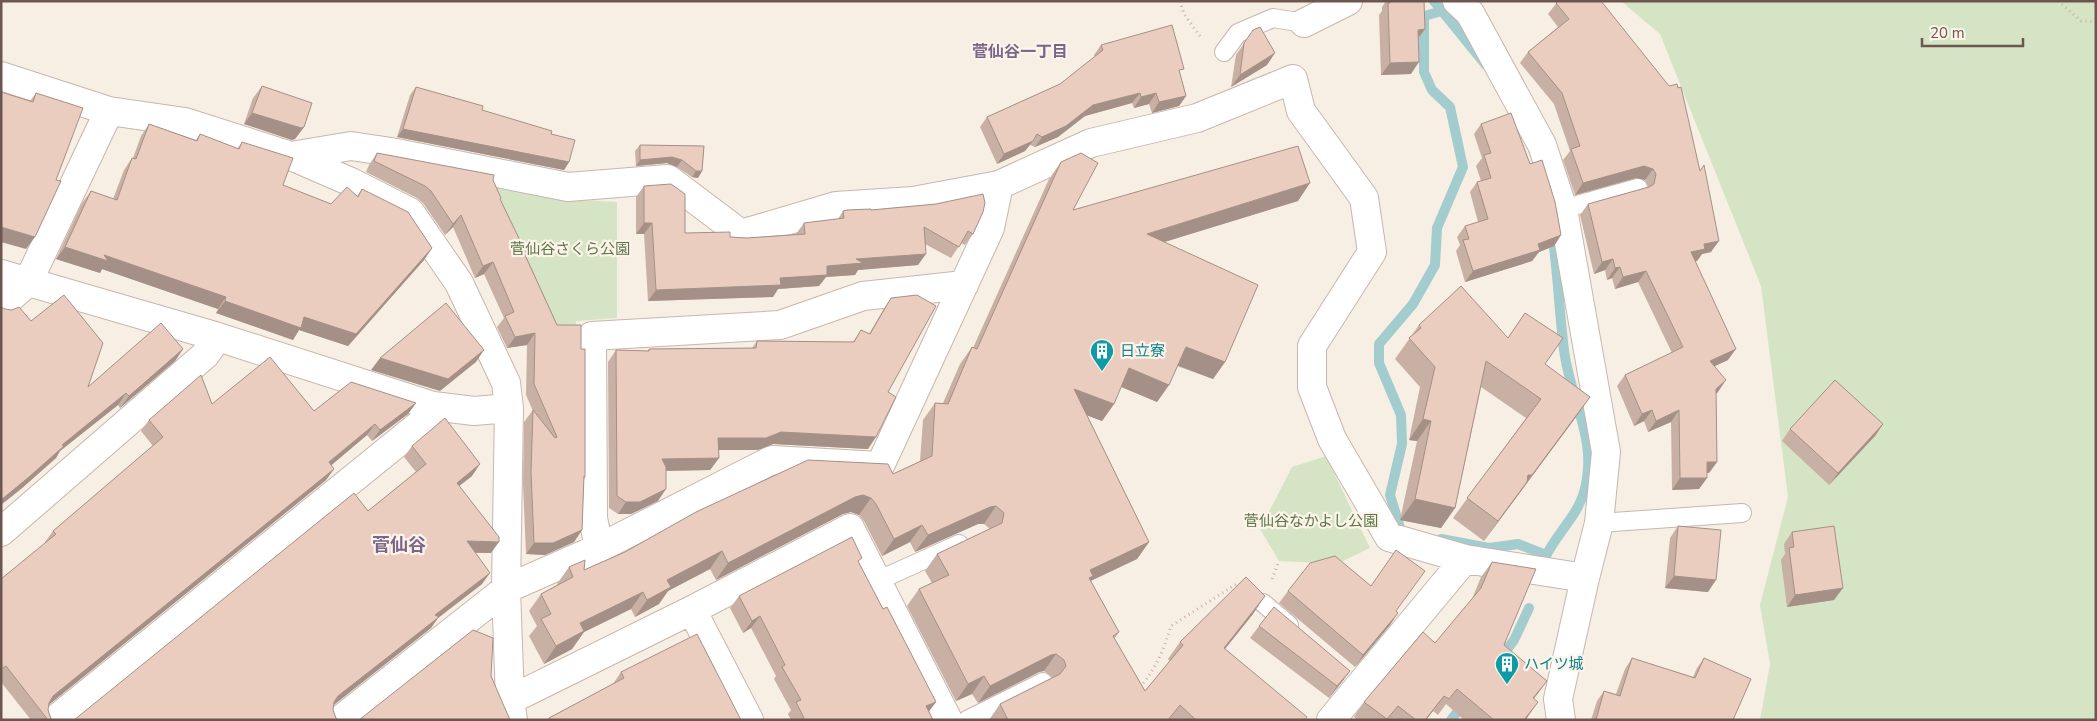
<svg xmlns="http://www.w3.org/2000/svg" width="2097" height="721" font-family="'Nunito Sans','Noto Sans JP',sans-serif">
  <style>
    .green { fill: #d4e4c5 }
    .lines { fill: none; stroke-linecap: round; stroke-linejoin: round }
    .stream { stroke: #a3cccf; stroke-width: 10 }
    .lane-casing { stroke: #c7b6ac; stroke-width: 20 }
    .street-casing { stroke: #c7b6ac; stroke-width: 30 }
    .path { stroke: #ceb0a3; stroke-width: 3; stroke-dasharray: 1 4; stroke-linecap: butt }
    .lane { stroke: #fff; stroke-width: 18 }
    .street { stroke: #fff; stroke-width: 28 }
    .wall { fill: #c9b0a4 }
    .shaded-wall { fill: #a49086 }
    .building { fill: #eacdbf; stroke: #a49086 }
    .labels { text-anchor: middle; dominant-baseline: central; stroke-width: 4.5; stroke-linejoin: round; paint-order: stroke }
    .park-label { font-size: 15px; fill: #5b774a; stroke: #fcf3e9 }
    .culture-label { font-size: 15px; fill: #0d838f; stroke: #fcf3e9; text-anchor: start }
    .neighbourhood-label { font-size: 16px; font-weight: bold; fill: #7a668a; stroke: #fcf3e9 }
    .quarter-label { font-size: 18px; font-weight: bold; fill: #7a668a; stroke: #fcf3e9 }
  </style>
  <rect width="100%" height="100%" fill="#f8efe4"/>
  <path class="green" d="M1621,1H2096V720H1760L1770,664L1760,605L1788,497L1761,286L1660,34Z
    M491,186L548,198L617,202V318L576,321L575,333L553,332Z
    M1326,456L1370,548L1337,564L1279,561L1260,529L1292,467Z"/>
  <g class="lines">
    <path class="stream" d="M1434,1L1486,65
      M1409,533L1401,531L1390,495L1402,444L1401,415L1379,363V344L1413,304L1435,265L1437,228L1463,167L1450,107L1432,90L1424,72V16L1442,11
      M1441,539L1489,548L1518,544L1546,555
      M1545,558C1555,535 1577,517 1584,492C1599,440 1570,400 1564,350C1559,311 1558,272 1552,232
      M1500,659L1514,640L1529,608
      M1451,720L1464,703"/>
    <g class="lane-casing">
      <path id="lane" d="M1224,52L1238,33L1273,18L1304,23
        M1563,209L1638,188
        M1599,523L1742,513
        M877,581L959,544
        M1263,603L1289,625
        M967,720L1043,682"/>
    </g>
    <g class="street-casing">
      <path id="street" d="M1457,1L1470,13L1542,145L1563,209L1606,452L1599,523L1585,578L1558,699L1561,720
        M1304,23L1348,1
        M1,76L109,111L185,122L291,156L351,182L410,212L459,283L506,383L509,408L506,589L510,700L513,720
        M291,156L351,146L391,152L568,187L668,179L741,234L836,206L913,201L999,185
        M1,274L218,337L433,406L474,411L509,408
        M1,306L28,282L109,111
        M1,532L205,355L218,337
        M599,548L593,518L592,336L780,325L863,296L964,285
        M692,610L749,720
        M510,700L692,610L850,528L948,720
        M55,720L423,422L433,406
        M340,720L506,589L599,548L772,460L880,466L990,228L999,185L1091,143L1197,118L1293,79L1301,111L1364,198L1372,252L1312,346V387L1332,439L1389,537L1465,559L1585,578
        M1331,720L1465,559"/>
    </g>
    <path class="path" d="M1180,1L1184,14L1202,39
      M2058,1L2081,21L2096,22
      M1272,579L1279,561
      M1140,687C1156,669 1164,649 1171,626L1238,583L1242,586"/>
    <use href="#lane" class="lane"/>
    <use href="#street" class="street"/>
  </g>
  <path class="wall" d="M1386,1H1424L1425,29L1419,38L1411,74L1381,75L1379,15L1382,11V7Z
    M1558,1L1711,252L1702,254L1697,261H1695L1728,360L1715,366L1718,392L1716,394L1717,462L1709,473H1707V478L1699,489L1672,490L1671,422L1648,432L1644,421L1634,426L1617,386L1625,375L1672,353L1638,282L1615,289L1612,278L1607,280L1605,270L1594,274L1580,215L1588,204L1648,187V186L1645,180L1636,178L1575,195L1563,160L1570,151L1554,104L1520,63L1528,52L1558,27L1548,14Z
    M1253,30L1267,65L1231,87L1236,55Z
    M1101,45L1180,74L1186,96L1179,106L1152,113L1149,104L1134,108L1132,103L1085,116L1058,137L1035,147L1030,145L1025,151L997,164L980,127L987,117L1060,84L1095,57L1094,55Z
    M262,86L304,127L295,139L292,140L244,124L253,98Z
    M416,87L482,110L551,134L569,162L564,170L397,137L410,95Z
    M36,93L26,249L30,101Z
    M149,124L196,140L200,134L237,149L242,142L283,185L331,204L357,196L362,189L432,248L424,260L348,346L299,330L293,340L216,313L218,309L102,269L100,273L56,259L82,203L91,191L113,199L124,170L132,158H133L141,136Z
    M1481,124L1530,164L1561,235L1554,246L1539,252L1532,261L1465,282L1456,251L1460,245L1457,237L1465,226L1478,222L1470,192L1477,182L1481,181L1476,166L1482,158L1474,134Z
    M640,145L704,146L702,171L698,178L692,177L677,167L667,163L636,166L635,151Z
    M377,153L493,180L500,200L527,255L526,256L557,325L581,349L585,477L584,479L582,530L574,542L545,555L526,554L523,484L524,422L533,410V411L526,395L527,345L507,348L497,327L504,318L484,274L475,278L453,227L445,235L423,203L417,198L366,172L369,165Z
    M1061,162L1073,210L1298,201L1164,242L1225,362L1213,379L1177,366L1169,385L1157,402L1121,387L1114,404L1102,421L1087,415L1149,542L1137,559L1091,581L1119,632L1114,639L1145,691L1170,661L1168,659L1180,642L1253,614L1225,649L1305,720H989L1000,704L1052,678V677L1044,671L1039,672L978,703L972,694L956,701L907,606L919,589L932,583L925,571L937,554L990,529L984,524H978L915,552L910,542L882,556L864,521L859,515L851,512L843,514L716,580L710,569L668,591L659,604L635,617L631,609L584,632L572,649L544,664L529,636L537,626L529,611L541,594L557,585V584L569,567L584,570L893,474L920,461L923,420L935,403H943L960,364L972,347L973,348L1049,179Z
    M644,186L685,233L747,238L796,234L804,223L838,219L843,211L871,210L936,204L973,234L965,245L961,243L951,258L925,244L918,265L858,270L855,275L826,277L819,286L778,289L773,297L648,301L644,234H636V197Z
    M891,298L888,392L868,449L773,444L758,450H718L719,458L710,470L666,471L658,501L631,514H618L609,508L608,362L616,350L648,351L649,349L752,348L757,341L853,342L861,330L869,334L883,310Z
    M1525,313L1545,364L1576,417L1484,541L1453,518L1526,418L1481,387L1455,508L1441,528L1400,520L1417,441L1409,440L1420,387L1395,359L1419,325L1508,338Z
    M183,349L175,361L120,408L118,405L60,451L56,458L21,489L88,387Z
    M416,403L408,414L372,441L367,435L331,465L334,469L326,480L48,705V710L51,719L53,720H31L1,682V579L46,543L45,542L53,531L153,446L141,431L149,420L212,404L314,411Z
    M1883,424L1875,436L1829,485L1782,441L1790,429Z
    M412,446L472,476L459,486L491,553H476L482,584L438,618L431,628L333,705V710L336,718L74,720L368,511L416,472L404,457Z
    M1678,526L1708,592L1665,588L1670,538Z
    M1792,532L1834,600L1787,607L1781,560L1785,554L1784,544Z
    M1492,562L1504,645L1534,699L1526,720H1464L1446,704L1438,715L1433,711L1426,720H1357L1354,717L1364,702L1435,643L1472,599L1481,577Z
    M859,563L883,609L936,702L929,711L933,720H791L788,714L791,710L774,679L776,676L751,628L743,633L730,608L739,596Z
    M1288,591L1396,611L1390,625L1355,667L1279,603Z
    M1259,626L1350,671L1341,683L1329,698L1250,638Z
    M1632,658L1693,677L1697,668L1704,658L1733,720H1591L1597,701L1604,691L1616,694L1625,669Z
    M621,672L741,720H548L549,718L613,684Z"/>
  <path class="shaded-wall" d="M1425,29L1416,41L1418,30Z
    M1275,53L1267,65L1231,87L1240,75Z
    M1419,62L1411,74L1381,75L1390,63Z
    M1140,93L1132,103L1085,116L1058,137L1035,147L1042,137L1093,105Z
    M1156,93L1149,104L1134,108L1141,97Z
    M1186,96L1179,106L1152,113L1159,102Z
    M252,113L304,127L295,139L292,140L244,124Z
    M403,129L569,162L564,170L397,137Z
    M1033,141L1025,151L997,164L1004,154Z
    M672,157L682,160L677,167L667,163L636,166L640,160Z
    M1644,166L1653,169L1645,180L1636,178L1575,195L1583,183Z
    M696,171H702L698,178L692,177Z
    M1310,183L1298,201L1135,251L1147,234Z
    M461,215L453,227L445,235L453,224Z
    M644,223H652L644,234H636Z
    M1,227L35,237L26,249L1,242Z
    M1561,235L1554,246L1539,252L1532,261L1465,282L1473,271L1538,244Z
    M1719,241L1711,252L1702,254L1697,261L1683,263L1691,252L1704,244Z
    M65,247L104,255L226,297L218,309L102,269L100,273L56,259Z
    M432,248L424,260L348,346L299,330L293,340L216,313L225,301L304,317Z
    M926,254L918,265L858,270L855,275L826,277L819,286L778,289L773,297L648,301L656,290L780,278L827,266L856,259Z
    M1613,259L1605,270L1594,274L1602,262Z
    M493,262L484,274L475,278L483,266Z
    M1620,267L1612,278L1607,280L1615,268Z
    M1646,271L1638,282L1615,289L1623,277Z
    M535,333L527,345L507,348L515,337Z
    M1186,347L1225,362L1213,379L1174,364Z
    M183,349L175,361L120,408L129,396Z
    M1736,349L1728,360L1702,372L1710,361Z
    M484,350L476,362L440,391L371,370L380,358Z
    M1129,368L1169,385L1157,402L1117,385Z
    M1726,380L1718,392L1708,401L1716,389Z
    M1074,389L1114,404L1102,421L1062,406Z
    M126,393L118,405L60,451L56,458L21,489L1,505V500L62,445Z
    M1590,397L1576,417L1484,541L1498,521L1528,475Z
    M416,403L408,414L372,441L380,430Z
    M1652,410L1644,421L1634,426L1642,414Z
    M1679,410L1671,422L1648,432L1656,421Z
    M1423,419L1431,421L1417,441L1409,440Z
    M375,424L367,435L321,474L329,462Z
    M1883,424L1875,436L1829,485L1838,473Z
    M781,432L876,437L868,449L773,444L758,450H710L718,438Z
    M719,458L710,470L654,471L662,459Z
    M1707,462H1717L1709,473H1699Z
    M480,464L472,476L449,494L457,483Z
    M334,469L326,480L45,708L41,714L53,696Z
    M1680,478H1707L1699,489L1672,490Z
    M666,489L658,501L631,514H618L626,502Z
    M863,495L871,498L859,515L851,512L843,514L716,580L728,563L855,497Z
    M1415,499L1455,508L1441,528L1400,520Z
    M996,506L984,524H978L915,552L928,535L990,507Z
    M922,525L910,542L882,556L894,539Z
    M582,530L574,542L545,555L526,554L534,543Z
    M467,541L499,542L491,553L459,552Z
    M1149,542L1137,559L1088,582L1090,570Z
    M722,551L710,569L668,591L659,604L635,617L647,600L667,580Z
    M490,573L482,584L438,618L431,628L330,708L338,696L435,615Z
    M1674,576L1716,580L1708,592L1665,588Z
    M1843,588L1834,600L1787,607L1795,595Z
    M643,592L631,609L584,632L572,649L544,664L556,646L580,623Z
    M1265,596L1253,614L1212,665L1224,648Z
    M1398,613L1390,625L1355,667L1363,655Z
    M760,616L751,628L743,633L752,621Z
    M1056,654L1044,671L1039,672L978,703L990,686L1051,655Z
    M1350,671L1341,683L1329,698L1337,686Z
    M984,676L972,694L956,701L968,684Z
    M1547,681L1536,696L1522,713L1533,698Z
    M1444,696L1426,720H1425Z
    M936,702L927,714L926,706Z
    M1538,702L1527,718L1526,720H1524Z"/>
  <path class="building" d="M1390,1H1424L1425,29L1418,30L1419,62L1390,63L1388,3H1390Z
    M1558,1H1601L1669,86L1677,84L1678,88L1681,87L1700,171L1704,165L1719,241L1704,244L1705,249L1691,252L1736,349L1710,361L1726,380L1716,389L1717,462H1707V478H1680L1679,410L1656,421L1652,410L1642,414L1625,375L1683,347L1646,271L1623,277L1620,267L1615,268L1613,259L1602,262L1588,204L1649,187L1654,184L1656,174L1653,169L1644,166L1583,183L1571,149L1580,146L1562,93L1528,52L1569,19L1556,3Z
    M1172,25L1184,69L1179,70L1186,96L1159,102L1156,93L1141,97L1140,93L1093,105L1066,126L1042,137L1037,134L1033,141L1004,154L987,117L1060,84L1103,50L1101,45Z
    M1260,27L1275,53L1240,75L1244,43L1253,30Z
    M262,86L312,103L304,127L301,128L252,113Z
    M416,87L483,106L482,110L552,131L551,134L575,140L569,162L403,129Z
    M1,92L33,102L36,93L83,108L56,180L61,181L35,237L1,227Z
    M1511,113L1530,164L1542,160L1555,202L1561,235L1538,244L1540,250L1473,271L1463,240L1469,239L1465,226L1488,219L1477,182L1491,178L1484,155L1491,153L1481,124Z
    M149,124L197,141L200,134L239,149L242,142L293,158L283,185L331,204L347,187L358,197L362,189L408,212L432,248L356,334L304,317L301,328L225,301L226,297L104,255L108,261L65,247L91,191L117,200L132,158L136,159Z
    M640,145L704,146L702,171H696L682,160L672,157L640,160Z
    M1298,146L1310,183L1147,234L1258,285L1225,362L1186,347L1169,385L1129,368L1114,404L1074,389L1149,542L1090,570L1093,576L1089,578L1119,632L1113,636L1145,691L1183,645L1180,642L1246,577L1265,596L1224,648L1307,717L1305,720H1196L1180,705L1168,720H1008L1000,704L1060,674L1066,666L1064,660L1056,654L1051,655L990,686L984,676L968,684L919,589L949,575L937,554L1002,523L1004,513L996,506L990,507L928,535L922,525L894,539L876,504L871,498L863,495L855,497L728,563L722,551L667,580L671,587L647,600L643,592L580,623L584,631L556,646L541,619L551,614L541,594L573,577L569,567L585,560L584,570L625,552L696,512L808,460L888,464L893,474L932,456L935,403L948,404L972,347L977,349L1061,162L1081,153L1098,163L1073,210Z
    M377,153L494,175L493,180L501,198L500,199L527,255H525L557,325H581V349H585V477L584,476L582,530L553,543H534L531,472L533,410L555,438L557,437L534,384L535,333L515,337L505,316L514,312L493,262L483,266L461,215L453,224L431,191L425,186L374,161Z
    M671,184L685,194V233L730,232V237L747,238L805,234L804,223L844,218L843,211L847,210L871,209V210L936,204L983,194L985,203L983,212L973,234L968,231L959,247L924,227L926,254L856,259L863,263L827,266V275L780,278L781,285L656,290L652,223H644V186Z
    M1461,286L1508,338L1525,313L1563,338L1545,364L1590,397L1532,475H1528L1527,482L1498,521L1467,498L1541,399L1486,361L1455,508L1415,499L1431,421L1423,419L1435,367L1409,338L1421,328L1419,325Z
    M64,295L103,343L88,387L161,323L183,349L129,396L126,393L62,445L64,446L29,477L1,500V307L5,309L12,310L19,307L31,321Z
    M917,295L936,306L888,392L896,397L876,437L781,432L766,438H718L719,458L662,459L666,467V489L640,502H626L617,496L616,350L649,351V349L756,348L757,341L854,342L861,330L870,334L891,298Z
    M446,303L484,350L448,379L380,358Z
    M270,357L314,411L351,382L416,403L380,430L375,424L329,462L334,469L53,696L49,703L48,710L51,719L53,720H48L6,666L1,669V579L56,534L53,531L163,437L149,420L201,375L212,404Z
    M1835,380L1883,424L1838,473L1790,429Z
    M445,418L480,464L457,483L499,537V542L467,541L490,573L435,615L439,617L338,696L334,702L333,710L336,718L338,720H74L354,493L368,511L426,464L412,446Z
    M1678,526L1721,530L1716,580L1674,576Z
    M1834,526L1843,588L1795,595L1789,548L1794,547L1792,532Z
    M852,537L862,558L858,561L883,609L887,607L936,702L926,706L933,720H805L796,702L801,700L782,667L785,665L760,616L752,621L739,596Z
    M1396,550L1425,571L1396,611L1398,613L1363,655L1288,591L1310,563L1335,556L1371,586Z
    M1492,562L1536,569L1504,645L1547,681L1533,698L1538,702L1524,720H1494L1457,689L1449,699L1444,696L1425,720H1416L1398,706L1387,719L1364,702L1423,632L1435,643L1481,588Z
    M1274,607L1350,671L1337,686L1259,626Z
    M473,630L493,638L491,676L510,720H359Z
    M697,634L741,720H550L549,718L624,678L621,672Z
    M1632,658L1695,678L1704,658L1751,679L1733,720H1596L1604,691L1620,696Z"/>
  <defs>
    <g id="building-pin" transform="scale(1.25)"><path d="M0 17L-7.5 6A9.5 9.5 0 1 1 7.5 6Z" fill="#0f9aa8" stroke="#fcf3e9"/><path d="M-4-6H4V6H1V3H-1V6H-4ZM-2.5-4.3h1.7v1.8h-1.7ZM.8-4.3h1.7v1.8H.8ZM-2.5-1h1.7V.8h-1.7ZM.8-1h1.7V.8H.8Z" fill="#fff"/></g>
  </defs>
  <g fill-rule="evenodd">
    <use href="#building-pin" x="1102" y="351"/>
    <use href="#building-pin" x="1507" y="664"/>
  </g>
  <g class="labels">
    <g class="park-label">
      <text x="570" y="249">菅仙谷さくら公園</text>
      <text x="1311" y="521">菅仙谷なかよし公園</text>
    </g>
    <g class="culture-label">
      <text x="1120" y="351">日立寮</text>
      <text x="1524" y="664">ハイツ城</text>
    </g>
    <g class="neighbourhood-label">
      <text x="1020" y="52">菅仙谷一丁目</text>
    </g>
    <g class="quarter-label">
      <text x="399" y="545">菅仙谷</text>
    </g>
  </g>
  <rect width="2097" height="721" fill="none" stroke="#6d564d" stroke-width="5"/>
  <path d="M1922 38v8h101v-8" fill="none" stroke="#6d564d" stroke-width="2.5"/>
  <text x="1930" y="38" font-size="15" fill="#6d564d" stroke="#fcf3e9" stroke-width="4" paint-order="stroke">20 m</text>
</svg>
